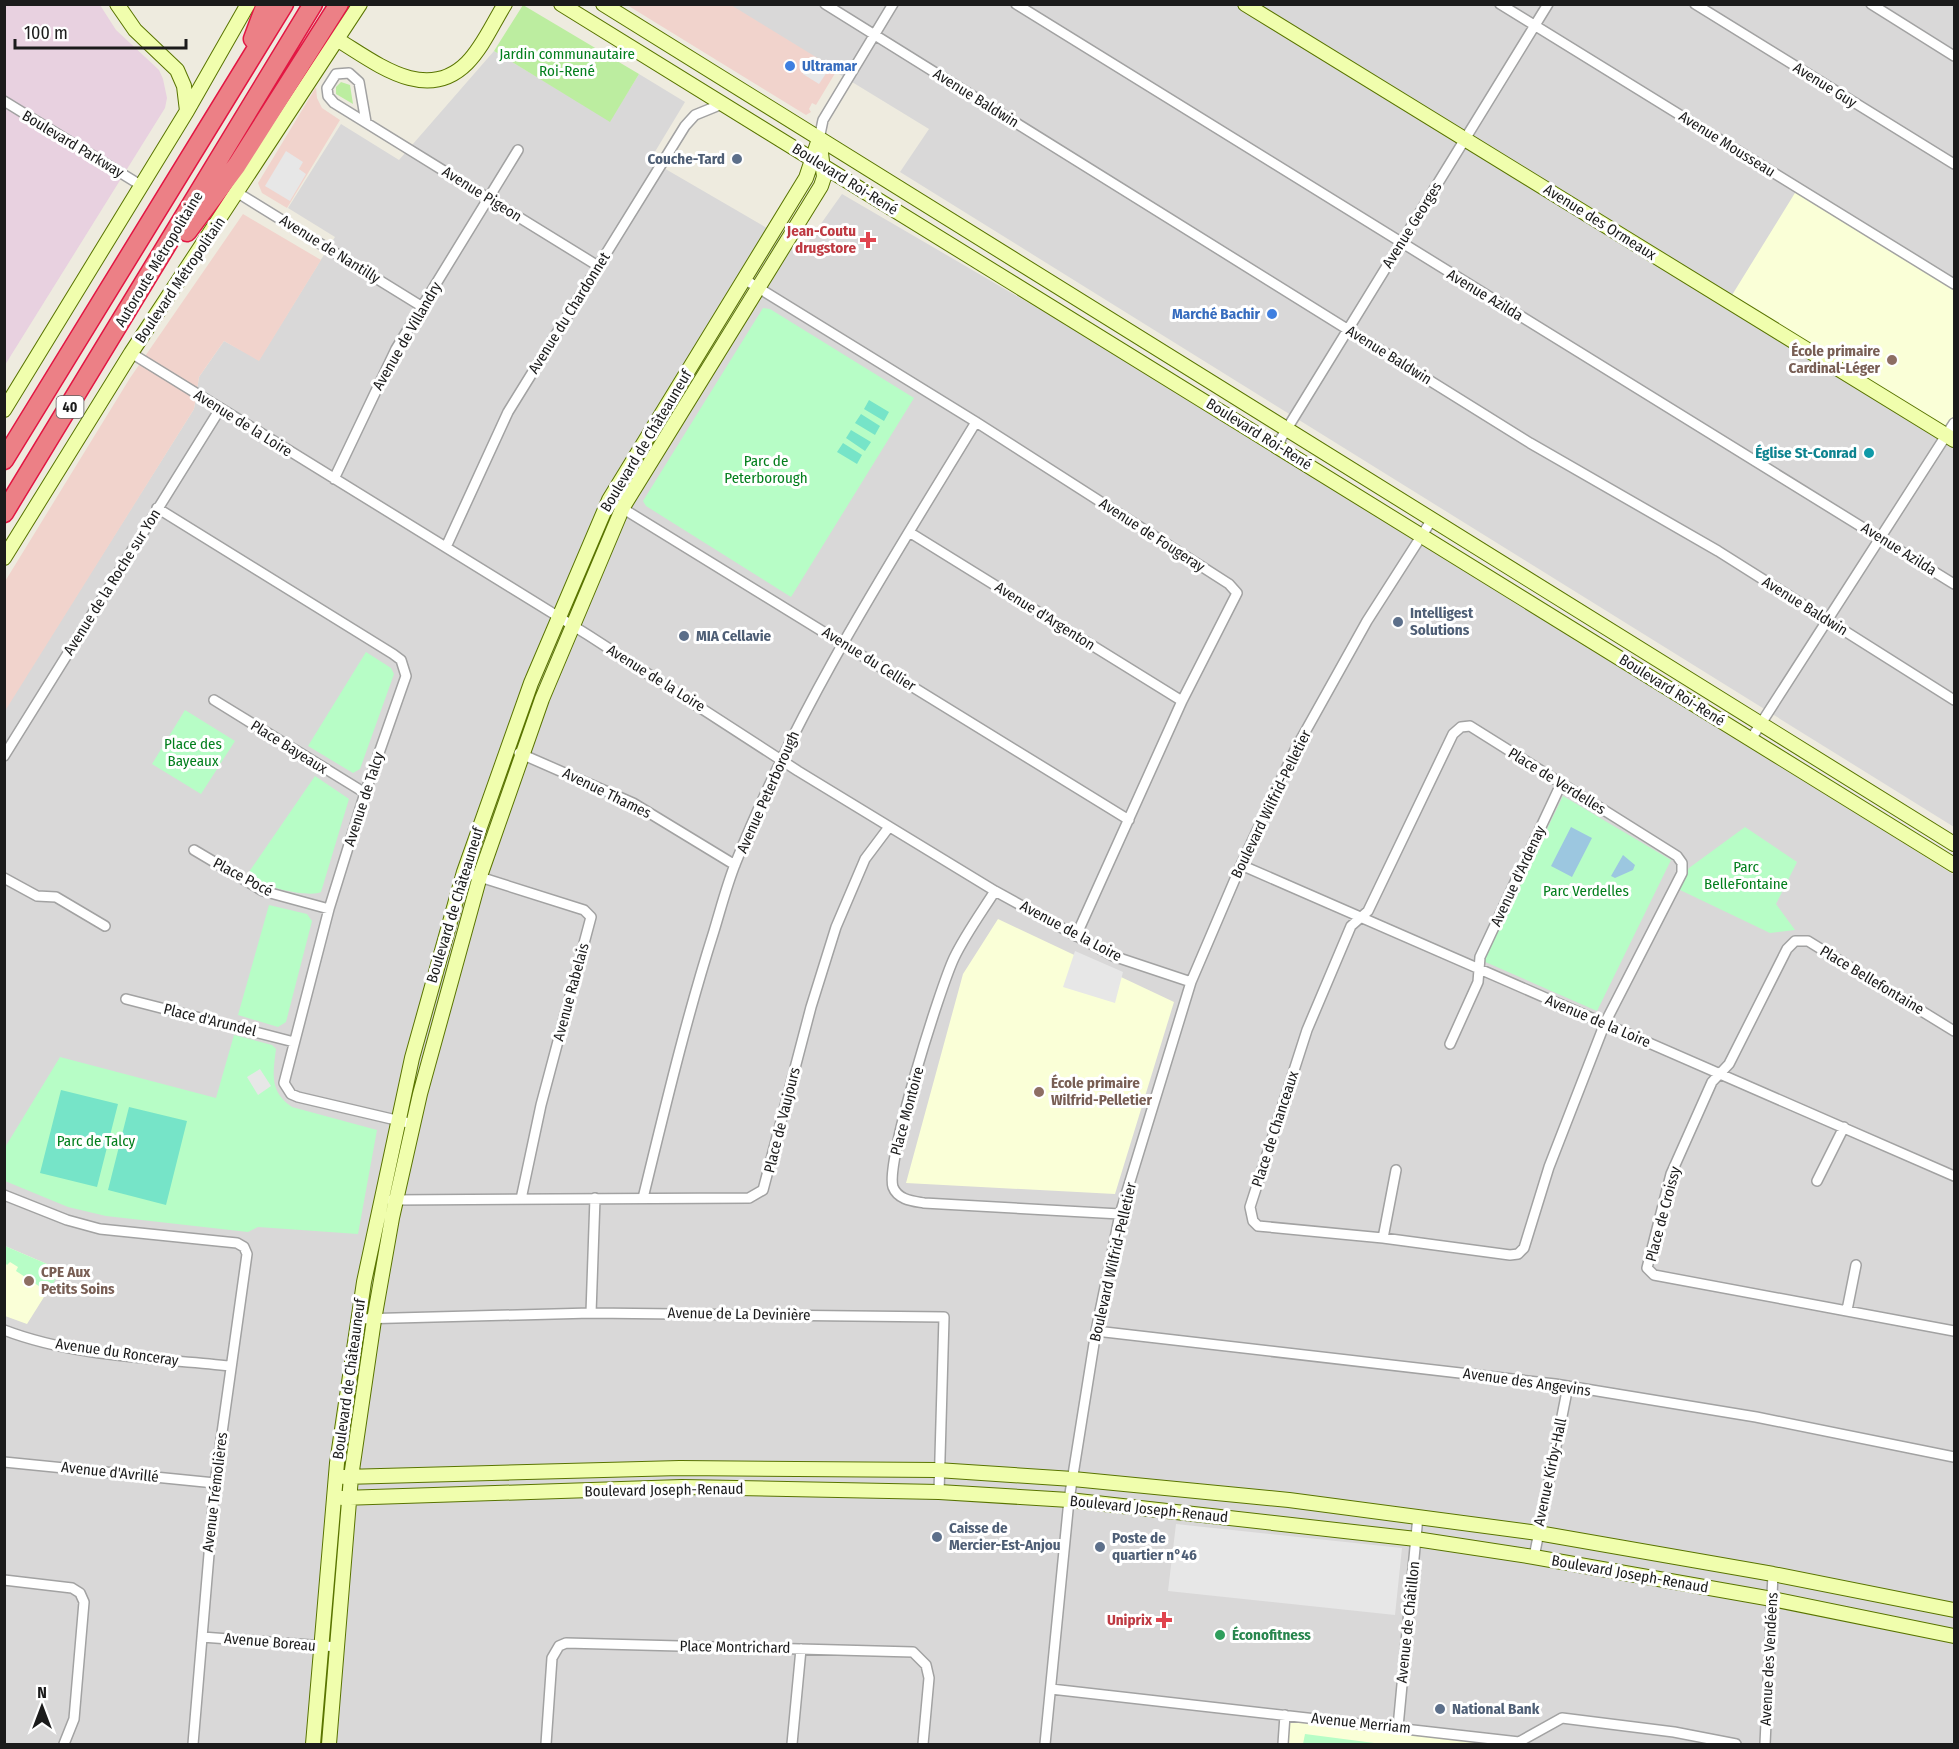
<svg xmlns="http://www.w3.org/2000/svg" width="1959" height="1749" font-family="'Fira Sans Condensed',sans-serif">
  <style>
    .residential { fill: #d9d8d8 }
    .commercial { fill: #f1d3cc }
    .industrial { fill: #e8d1e0 }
    .education { fill: #faffd7 }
    .grass { fill: #bceda0 }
    .park { fill: #b7fdc6 }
    .pitch { fill: #76e4c8 }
    .parking { fill: #e7e7e7 }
    .water { fill: #9cc7e0 }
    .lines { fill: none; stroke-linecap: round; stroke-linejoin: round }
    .street-casing { stroke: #a2a2a2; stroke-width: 12 }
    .secondary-casing { stroke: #597400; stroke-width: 16 }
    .highway-casing { stroke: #e21642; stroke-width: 21 }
    .street { stroke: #fff; stroke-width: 9 }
    .secondary { stroke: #f0fead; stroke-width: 14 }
    .highway { stroke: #ec8086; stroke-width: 18 }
    .shop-dot { fill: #3f7fe0; stroke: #fff; stroke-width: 2 }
    .service-dot { fill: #5c6f8a; stroke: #fff; stroke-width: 2 }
    .health-dot { fill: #e0444e; stroke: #fff; stroke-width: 2 }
    .education-dot { fill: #8d6e63; stroke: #fff; stroke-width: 2 }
    .culture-dot { fill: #0f9aa8; stroke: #fff; stroke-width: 2 }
    .leisure-dot { fill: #2e9e5b; stroke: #fff; stroke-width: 2 }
    .labels { text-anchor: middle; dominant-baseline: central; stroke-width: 6; stroke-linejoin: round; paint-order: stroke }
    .shield { fill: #fff; stroke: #5f5f5f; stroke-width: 1.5 }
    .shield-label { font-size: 14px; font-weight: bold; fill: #1b1b1b }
    .park-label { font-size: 15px; fill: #037f1d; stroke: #fff }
    .shop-label { font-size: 15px; font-weight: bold; fill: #366cbe; stroke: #fff; text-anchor: start }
    .street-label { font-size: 15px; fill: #1b1b1b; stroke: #fff }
    .service-label { font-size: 15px; font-weight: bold; fill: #4e5e75; stroke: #fff; text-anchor: start }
    .health-label { font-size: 15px; font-weight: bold; fill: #be3a42; stroke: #fff; text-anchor: end }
    .education-label { font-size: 15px; font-weight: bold; fill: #785e54; stroke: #fff; text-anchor: start }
    .culture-label { font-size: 15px; font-weight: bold; fill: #0d838f; stroke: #fff; text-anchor: end }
    .leisure-label { font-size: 15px; font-weight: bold; fill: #27864d; stroke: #fff; text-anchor: start }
  </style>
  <rect width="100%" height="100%" fill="#eeebdf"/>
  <path class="residential" d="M726,5H1954V827L900,172L929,129Z
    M494,51L610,121L639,74L685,102L650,160L803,249L842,194L1274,446L1954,875V1744H5L4,711L194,409L199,377L224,341L259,360L335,237L288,208L341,124L399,160Z"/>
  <path class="commercial" d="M627,5H731L837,70L816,105L812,103L809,109L811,112L806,115Z
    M316,87L317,98L322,108L340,120L287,208L262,193L258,183Z
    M243,214L321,260L259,361L224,341L199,377L194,409L5,711L4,583L130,378Z"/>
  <path class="industrial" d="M5,5H100L116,30L159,70L163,79L167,98L165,108L5,365Z"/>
  <path class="education" d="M1798,188L1954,286V420L1947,431L1729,300Z
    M998,919L1174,1002L1115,1194L906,1183L963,974Z
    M5,1246L61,1270L27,1324L5,1316Z
    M1285,1715L1519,1744H1283Z"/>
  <path class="grass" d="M523,5L639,74L610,122L494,51Z
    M341,82L350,85L353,104L336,94V87Z"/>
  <path class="park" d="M763,308L770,309L914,398L791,597L646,506L643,501Z
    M366,652L391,668L394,674L360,769L353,773L308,746Z
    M185,710L235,741L201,794L152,764Z
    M315,776L349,799L321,892C309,898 256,887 249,872Z
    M1563,796L1671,860L1597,1011L1483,961Z
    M1745,827L1797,862L1776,904L1795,930L1770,933L1678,889L1689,868Z
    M269,905L307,914L312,921L286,1022L278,1027L238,1015Z
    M234,1035L272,1045L276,1049C273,1073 269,1092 292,1107L377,1130L358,1234L258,1227L248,1232L106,1216L68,1207L5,1181L4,1149L60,1057L216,1098Z
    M5,1246L61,1270L48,1292L16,1271L18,1267L10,1262L7,1265L5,1263Z
    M1305,1734L1382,1744H1303Z"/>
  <path class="pitch" d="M869,400L889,412L884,421L864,409Z
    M861,414L880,426L875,435L855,423Z
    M851,430L871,442L865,451L846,438Z
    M843,443L862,455L857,464L837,452Z
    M61,1090L118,1104L97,1187L40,1173Z
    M129,1107L187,1121L166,1205L108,1190Z"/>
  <path class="parking" d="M812,59L829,69L819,84L803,74Z
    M286,151L303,162L299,169L306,174L290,201L265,186Z
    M1075,951L1123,972L1115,1003L1063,987Z
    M260,1069L271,1086L258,1095L247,1077Z
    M1176,1524L1402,1548L1395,1615L1168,1591Z"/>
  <path class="water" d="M1571,827L1592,838L1572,877L1551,866Z
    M1623,855L1635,865L1633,870L1615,878L1611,876Z"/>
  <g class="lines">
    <g class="street-casing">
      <path id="street" d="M825,4L1530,443L1718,551L1954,700
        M1016,4L1954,584
        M1500,4L1954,284
        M1695,4L1954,164
        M1871,4L1954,56
        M4,101L142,186
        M366,122L359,82L349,73L336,74L327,88L328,96L334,103L598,266
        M819,139L823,120L893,4
        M238,193L421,306
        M744,279L976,422L1229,584L1237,593L1182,701L1076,936
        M131,353L588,635L798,771L995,891L1113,956L1191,982
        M1277,445L1548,4
        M334,479L396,349L518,150
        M609,500L1129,820
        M157,508L393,654L401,660L406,676L365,793L329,909L284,1083L291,1094L298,1097L413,1124
        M909,532L1182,701
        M446,547L508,412L685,126L695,115L722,104
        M214,700L365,793
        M1470,726L1677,856L1682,863V873L1605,1023L1549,1167L1524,1248L1518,1254L1510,1255L1383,1238L1258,1226L1253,1221L1250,1207L1307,1030L1351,926L1368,911L1453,734L1461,727Z
        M1751,739L1954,423
        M519,753L633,803L735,865
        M4,756L220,409
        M194,850L263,891L329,909
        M1241,865L1954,1176
        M464,872L584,910L591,917L541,1105L521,1199
        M4,878L37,896L56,897L105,926
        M995,891C981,913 965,935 954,958C940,988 885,1162 893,1187C898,1200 913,1201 924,1203L1120,1214
        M126,999L294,1042
        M1954,1031L1808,941H1795L1787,949L1729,1064L1712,1082L1671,1174L1647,1268L1654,1275L1954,1331
        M1450,1044L1478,982L1480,957L1561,784
        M1817,1181L1844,1127
        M4,1195L67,1220L100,1229L237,1243L244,1247L247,1254L215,1483L193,1744
        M643,1198C665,1108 686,1019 714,931C721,908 727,884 736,862C798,706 889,565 976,422
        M391,1200L749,1198L763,1190L811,1007L836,927L865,859L889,827
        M1383,1238L1396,1170
        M1847,1310L1856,1265
        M591,1313L595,1198
        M358,1319L591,1313L944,1317L939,1492
        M4,1330C74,1357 156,1358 230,1366
        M1096,1331L1555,1384L1756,1417L1954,1457
        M4,1462L215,1483
        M1534,1557L1568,1386
        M4,1580L72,1588L80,1593L84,1602L74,1719L64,1744
        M202,1637L338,1647
        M1051,1689L1519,1742L1562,1718L1674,1732L1736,1744
        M1398,1727L1418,1516
        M546,1744L552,1658L559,1646L566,1643L913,1652L926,1665L929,1678L923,1744
        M792,1744L801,1649
        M1045,1744L1069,1500L1096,1331L1120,1214L1191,982L1241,865L1295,750L1367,621L1431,521
        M1283,1744L1285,1715
        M1765,1744L1773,1574"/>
    </g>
    <g class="secondary-casing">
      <path id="secondary" d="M117,4L135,30L177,70L184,86L187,111
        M561,4L1954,865
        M603,4L1954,844
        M1245,4L1954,440
        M338,40C376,63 426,104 467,63C483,47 493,23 505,4
        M4,410L187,111L248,4
        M4,558L131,353L360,4
        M344,1477L680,1468L937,1470L1073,1479L1289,1500L1538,1533L1773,1574L1954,1610
        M342,1498L682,1487L939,1492L1069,1500L1416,1539L1534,1557L1772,1599L1954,1636
        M313,1744L337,1463L364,1282L412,1058L464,872L531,683L609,500L806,178L819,139
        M329,1744L351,1477L374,1320L392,1218L420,1094L480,876L542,699L623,507L821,186L824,177L820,145"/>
    </g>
    <g class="highway-casing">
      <path id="highway" d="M253,39L266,4
        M187,232L237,165L339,4
        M4,460L284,4
        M4,513L313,4"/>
    </g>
    <use href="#street" class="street"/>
    <use href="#secondary" class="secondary"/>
    <use href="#highway" class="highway"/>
  </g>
  <g class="shop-dot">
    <circle cx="790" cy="66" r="6"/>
    <circle cx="1272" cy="314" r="6"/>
  </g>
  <g class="service-dot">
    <circle cx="737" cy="159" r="6"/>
    <circle cx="1398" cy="622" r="6"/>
    <circle cx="684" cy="636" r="6"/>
    <circle cx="937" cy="1537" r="6"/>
    <circle cx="1100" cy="1547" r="6"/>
    <circle cx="1440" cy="1709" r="6"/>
  </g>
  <g class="health-dot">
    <path d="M865 231h6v6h6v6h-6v6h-6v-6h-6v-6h6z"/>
    <path d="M1161 1611h6v6h6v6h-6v6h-6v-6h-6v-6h6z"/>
  </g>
  <g class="education-dot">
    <circle cx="1892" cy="360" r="6"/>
    <circle cx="1039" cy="1092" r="6"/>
    <circle cx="29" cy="1281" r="6"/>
  </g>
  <circle class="culture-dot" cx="1869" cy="453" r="6"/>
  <circle class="leisure-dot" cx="1220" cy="1635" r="6"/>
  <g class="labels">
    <rect class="shield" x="56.5" y="396" width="27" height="22" rx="4.5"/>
    <g class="shield-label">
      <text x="70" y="407">40</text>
    </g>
    <g class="park-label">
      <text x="567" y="54">Jardin communautaire<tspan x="567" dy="17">Roi-René</tspan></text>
      <text x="766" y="461">Parc de<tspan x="766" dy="17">Peterborough</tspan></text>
      <text x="193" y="744">Place des<tspan x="193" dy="17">Bayeaux</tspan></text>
      <text x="1746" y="867">Parc<tspan x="1746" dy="17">BelleFontaine</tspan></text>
      <text x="1586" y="891">Parc Verdelles</text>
      <text x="96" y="1141">Parc de Talcy</text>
    </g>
    <g class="shop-label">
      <text x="802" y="66">Ultramar</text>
      <text x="1260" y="314" text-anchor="end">Marché Bachir</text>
    </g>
    <g class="street-label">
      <text transform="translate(1825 85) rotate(32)">Avenue Guy</text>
      <text transform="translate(976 98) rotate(32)">Avenue Baldwin</text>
      <text transform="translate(73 144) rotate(31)">Boulevard Parkway</text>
      <text transform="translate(1727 144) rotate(32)">Avenue Mousseau</text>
      <text transform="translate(845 179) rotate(32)">Boulevard Roi-René</text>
      <text transform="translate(482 194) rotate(32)">Avenue Pigeon</text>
      <text transform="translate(1600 222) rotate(32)">Avenue des Ormeaux</text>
      <text transform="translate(1412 225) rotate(-58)">Avenue Georges</text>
      <text transform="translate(330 249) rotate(32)">Avenue de Nantilly</text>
      <text transform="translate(159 259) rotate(-59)">Autoroute Métropolitaine</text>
      <text transform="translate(180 280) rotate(-56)">Boulevard Métropolitain</text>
      <text transform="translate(1485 295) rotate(31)">Avenue Azilda</text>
      <text transform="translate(569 313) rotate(-58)">Avenue du Chardonnet</text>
      <text transform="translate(407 336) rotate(-60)">Avenue de Villandry</text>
      <text transform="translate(1389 355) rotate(32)">Avenue Baldwin</text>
      <text transform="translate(243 423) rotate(32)">Avenue de la Loire</text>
      <text transform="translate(1259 434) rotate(32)">Boulevard Roi-René</text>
      <text transform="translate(646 441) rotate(-59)">Boulevard de Châteauneuf</text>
      <text transform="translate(1152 535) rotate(33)">Avenue de Fougeray</text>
      <text transform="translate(1899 549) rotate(32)">Avenue Azilda</text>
      <text transform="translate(112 582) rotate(-58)">Avenue de la Roche sur Yon</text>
      <text transform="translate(1805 606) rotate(32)">Avenue Baldwin</text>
      <text transform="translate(1045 616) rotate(32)">Avenue d'Argenton</text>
      <text transform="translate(869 659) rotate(32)">Avenue du Cellier</text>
      <text transform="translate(656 678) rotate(32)">Avenue de la Loire</text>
      <text transform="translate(1672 690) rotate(32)">Boulevard Roi-René</text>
      <text transform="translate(289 747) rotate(32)">Place Bayeaux</text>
      <text transform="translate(1557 781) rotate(32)">Place de Verdelles</text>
      <text transform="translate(768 792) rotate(-66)">Avenue Peterborough</text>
      <text transform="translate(607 793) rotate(26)">Avenue Thames</text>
      <text transform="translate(364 799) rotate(-72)">Avenue de Talcy</text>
      <text transform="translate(1271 804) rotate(-64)">Boulevard Wilfrid-Pelletier</text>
      <text transform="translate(1518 876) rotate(-65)">Avenue d'Ardenay</text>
      <text transform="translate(243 877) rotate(28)">Place Pocé</text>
      <text transform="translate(455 905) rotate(-73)">Boulevard de Châteauneuf</text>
      <text transform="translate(1071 931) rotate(28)">Avenue de la Loire</text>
      <text transform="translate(1872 980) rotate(31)">Place Bellefontaine</text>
      <text transform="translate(571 992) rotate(-75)">Avenue Rabelais</text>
      <text transform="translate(210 1020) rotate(14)">Place d'Arundel</text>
      <text transform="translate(1598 1021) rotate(23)">Avenue de la Loire</text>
      <text transform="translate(907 1111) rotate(-75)">Place Montoire</text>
      <text transform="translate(782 1120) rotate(-76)">Place de Vaujours</text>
      <text transform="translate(1275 1129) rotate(-72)">Place de Chanceaux</text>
      <text transform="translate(1663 1214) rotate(-75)">Place de Croissy</text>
      <text transform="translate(1113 1262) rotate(-77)">Boulevard Wilfrid-Pelletier</text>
      <text transform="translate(739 1314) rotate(1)">Avenue de La Devinière</text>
      <text transform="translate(117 1352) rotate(8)">Avenue du Ronceray</text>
      <text transform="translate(349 1379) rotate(-82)">Boulevard de Châteauneuf</text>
      <text transform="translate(1527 1382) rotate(8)">Avenue des Angevins</text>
      <text transform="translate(110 1472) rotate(6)">Avenue d'Avrillé</text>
      <text transform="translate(1550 1472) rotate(-78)">Avenue Kirby-Hall</text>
      <text transform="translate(664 1490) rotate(-1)">Boulevard Joseph-Renaud</text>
      <text transform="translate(215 1492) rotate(-83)">Avenue Trémolières</text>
      <text transform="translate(1149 1509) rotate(6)">Boulevard Joseph-Renaud</text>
      <text transform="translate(1630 1574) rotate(10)">Boulevard Joseph-Renaud</text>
      <text transform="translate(1408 1622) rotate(-84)">Avenue de Châtillon</text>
      <text transform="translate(270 1642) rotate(5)">Avenue Boreau</text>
      <text transform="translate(735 1647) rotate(1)">Place Montrichard</text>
      <text transform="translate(1769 1659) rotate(-87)">Avenue des Vendéens</text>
      <text transform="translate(1361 1723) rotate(6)">Avenue Merriam</text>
    </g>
    <g class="service-label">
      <text x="725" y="159" text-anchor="end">Couche-Tard</text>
      <text x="1410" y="613">Intelligest<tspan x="1410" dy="17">Solutions</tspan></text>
      <text x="696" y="636">MIA Cellavie</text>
      <text x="949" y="1528">Caisse de<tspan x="949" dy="17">Mercier-Est-Anjou</tspan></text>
      <text x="1112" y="1538">Poste de<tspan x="1112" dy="17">quartier n°46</tspan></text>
      <text x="1452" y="1709">National Bank</text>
    </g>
    <g class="health-label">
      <text x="856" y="231">Jean-Coutu<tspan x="856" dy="17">drugstore</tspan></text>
      <text x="1152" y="1620">Uniprix</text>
    </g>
    <g class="education-label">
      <text x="1880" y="351" text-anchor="end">École primaire<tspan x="1880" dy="17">Cardinal-Léger</tspan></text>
      <text x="1051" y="1083">École primaire<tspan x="1051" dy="17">Wilfrid-Pelletier</tspan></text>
      <text x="41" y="1272">CPE Aux<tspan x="41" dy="17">Petits Soins</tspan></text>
    </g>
    <g class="culture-label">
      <text x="1857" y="453">Église St-Conrad</text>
    </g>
    <g class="leisure-label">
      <text x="1232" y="1635">Éconofitness</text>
    </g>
  </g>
  <rect width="1959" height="1749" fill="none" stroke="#1b1b1b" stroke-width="12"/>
  <g transform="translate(42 1707)" stroke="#ffffff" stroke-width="4.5" paint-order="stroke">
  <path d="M0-4.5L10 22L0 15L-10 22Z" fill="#1b1b1b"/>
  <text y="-9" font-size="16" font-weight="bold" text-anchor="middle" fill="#1b1b1b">N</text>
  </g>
  <path d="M15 39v9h171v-9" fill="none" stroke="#1b1b1b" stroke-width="3"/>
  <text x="24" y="39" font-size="18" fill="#1b1b1b" stroke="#ffffff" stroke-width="4.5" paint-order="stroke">100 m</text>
</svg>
